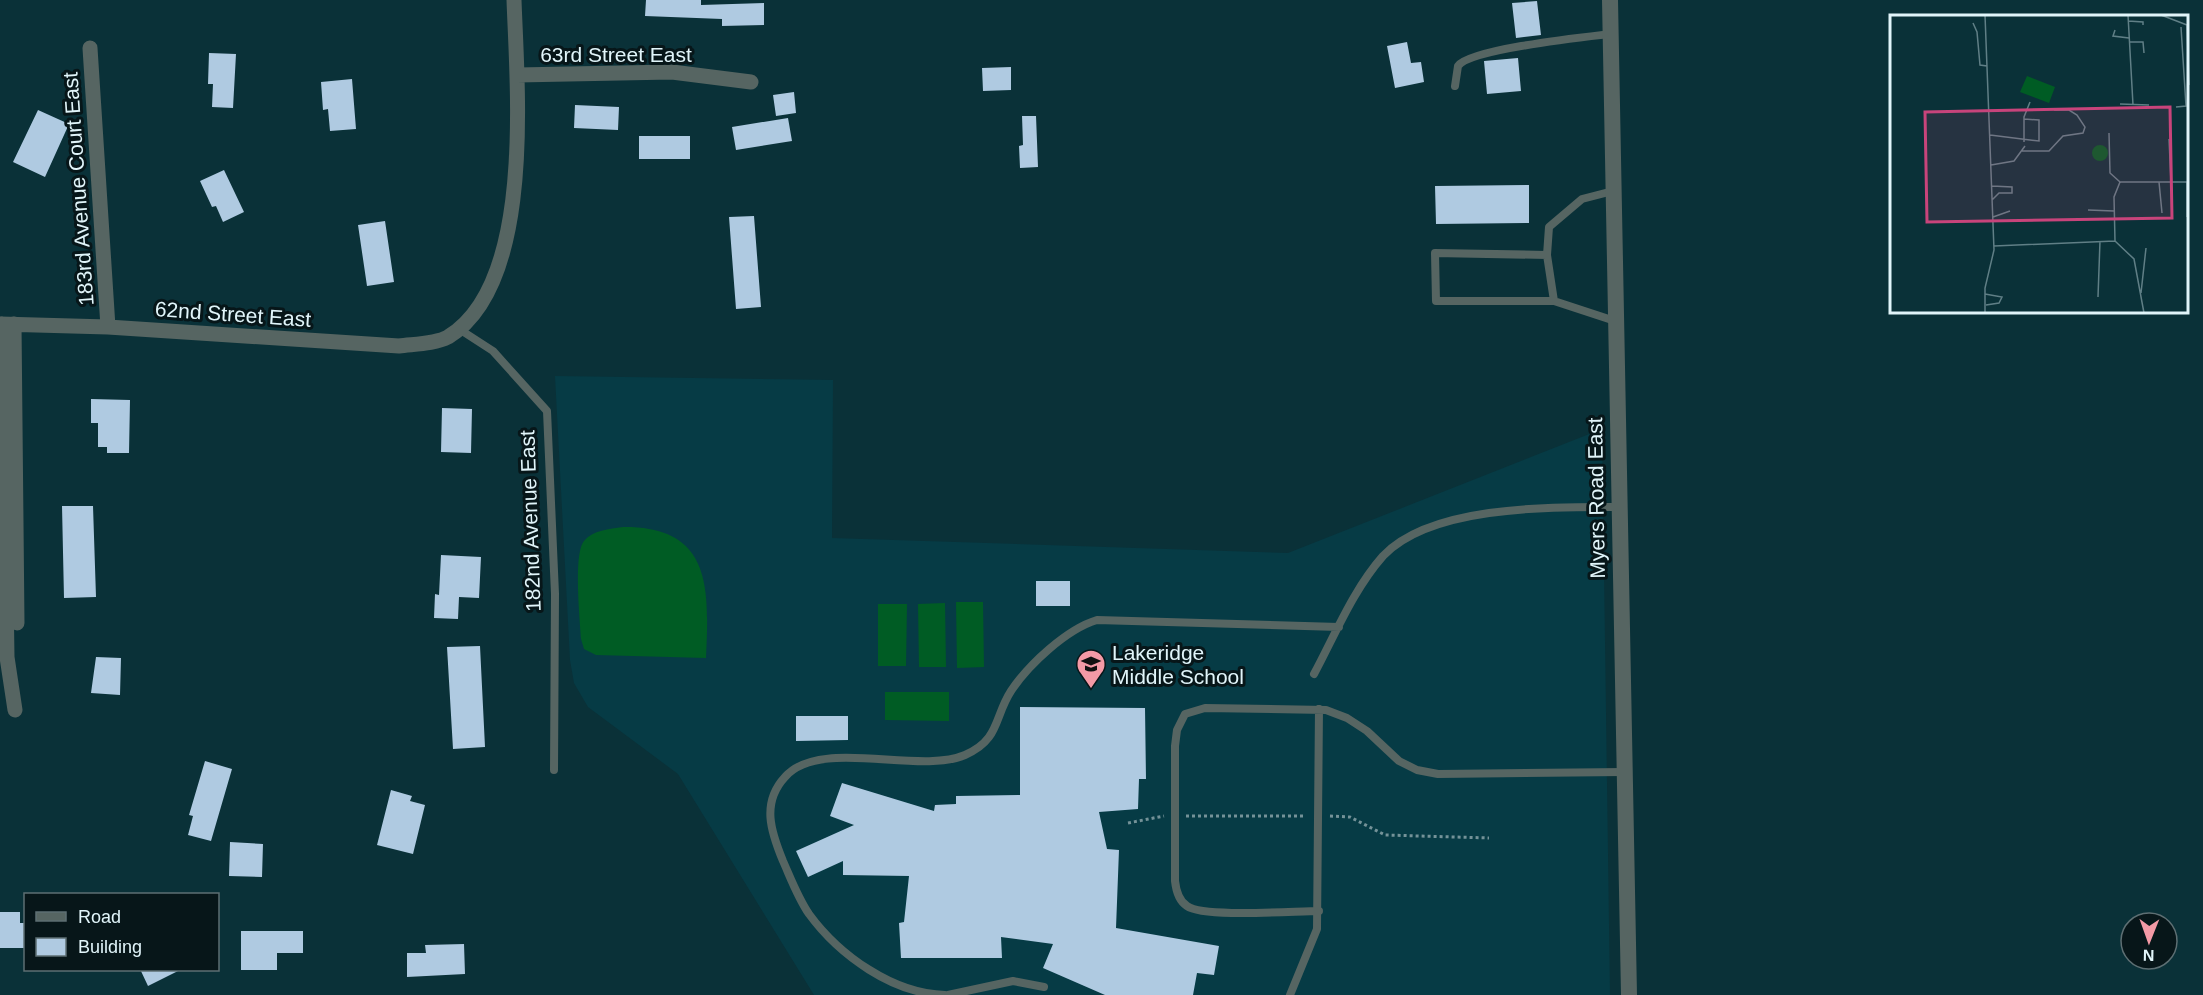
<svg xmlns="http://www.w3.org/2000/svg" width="2203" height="995" font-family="Helvetica,sans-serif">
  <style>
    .built { fill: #063b45 }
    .pitch { fill: #005c24 }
    .building { fill: #afcae1 }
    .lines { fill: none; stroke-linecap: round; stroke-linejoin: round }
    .path { stroke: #749298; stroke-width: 3; stroke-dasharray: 3 3; stroke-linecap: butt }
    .service { stroke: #566562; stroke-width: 8 }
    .minor { stroke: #566562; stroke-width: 15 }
    .tertiary { stroke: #566562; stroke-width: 16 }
    .labels { text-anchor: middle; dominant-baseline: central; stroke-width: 6; stroke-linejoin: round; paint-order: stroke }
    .street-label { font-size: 21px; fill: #e1f5fa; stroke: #071619 }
    .poi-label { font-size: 21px; fill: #e1f5fa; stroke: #071619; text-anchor: start }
    .inset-road { fill: none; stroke: #607f86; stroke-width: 1.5 }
    .view { fill: #c8447b; fill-opacity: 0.15; stroke: #c8447b; stroke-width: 3 }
    .inset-edge { fill: none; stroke: #e1f5fa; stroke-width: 3 }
  </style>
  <rect width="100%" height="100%" fill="#0a3138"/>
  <path class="built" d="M555,376L833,380L832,538L1288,553L1602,429L1610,995H814L678,774L588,707L574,683L570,660Z"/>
  <path class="pitch" d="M623,527C713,526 709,590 706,658L596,655L584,649L581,639C580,620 573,554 584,541C593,530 609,529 623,527Z
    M956,602H983L984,667L957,668Z
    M945,603L946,667H919L918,604Z
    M878,604H907L906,666H878Z
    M885,692H949V721L885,720Z"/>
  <path class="building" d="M646,0H701V5L764,3V25L722,26V19L645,16Z
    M1537,1L1541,35L1516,38L1512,3Z
    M1407,42L1411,63L1421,62L1424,82L1395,88L1387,46Z
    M209,53L236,54L233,108L212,107L213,84H208Z
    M1518,58L1521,91L1487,94L1484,61Z
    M1011,67V90L983,91L982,68Z
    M352,79L356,129L330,131L328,109L323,110L321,82Z
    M794,92L796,113L776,116L773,95Z
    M575,105L619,107L618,130L574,128Z
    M38,110L69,124L45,177L13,162Z
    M1022,116H1036L1038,167L1020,168L1019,146L1023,145Z
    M788,118L792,141L736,150L732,127Z
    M639,136H690V159H639Z
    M224,170L244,212L223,222L216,206L212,207L200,181Z
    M1529,185V223L1436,224L1435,186Z
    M754,216L761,307L736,309L729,217Z
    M385,221L394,282L367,286L358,225Z
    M91,399L130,400L129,453H107V447H98V423H91Z
    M442,408L472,409L471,453L441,452Z
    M62,506H93L96,597L64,598Z
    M441,555L481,557L479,598L459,597L458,619L434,618L435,594L439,595Z
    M1036,581H1070V606H1036Z
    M480,646L485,747L453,749L447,647Z
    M96,657L121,658L120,695L91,693Z
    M1020,707L1145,708L1146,779H1139L1138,809L1099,812L1107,849L1119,850L1116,928L1219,946L1214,975L1197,973L1193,995H1105L1043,968L1053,944L1001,937L1002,958H901L899,923L904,922L909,876L843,875V861L808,877L796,851L854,825L830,816L842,783L934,811L935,805L956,804V796L1020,795Z
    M796,716H848V740L796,741Z
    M205,761L232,769L211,841L188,835L193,816L189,815Z
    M391,790L412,796L410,801L425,805L413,854L377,845Z
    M230,842L263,844L262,877L229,876Z
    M0,912H20V923H26V948H0Z
    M241,931H303V953H277V970H241Z
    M464,944L465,974L407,977V953H426L425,945Z
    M140,969H182L148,986Z"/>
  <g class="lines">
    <path class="path" d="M1186,816H1305
      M1330,816L1350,817L1385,835L1489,838
      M1128,823L1164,816"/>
    <path class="service" d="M1455,86L1458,66C1470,49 1585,37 1610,34
      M1613,191L1582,199L1549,227L1547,255L1435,253L1436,301H1554L1615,321
      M1547,255L1554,301
      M459,329L493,351L547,411L555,594L554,770
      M1314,674C1335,635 1353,590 1383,556C1431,505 1552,507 1618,507
      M1319,911C1294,911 1203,918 1187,906C1179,901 1176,890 1175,881V746L1177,730L1185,714L1205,708L1326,710L1347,718L1367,731L1399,761L1417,770L1438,774L1624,772
      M945,995C893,994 839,955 809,914C798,898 791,879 783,861C771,832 761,803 785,777C820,737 918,775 965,755C1000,740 994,717 1011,691C1029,664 1067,629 1097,620L1339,627
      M948,995L1013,981L1044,987
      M1290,995L1317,929L1319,709"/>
    <path class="minor" d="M90,48L108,327
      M517,75L672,72L751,82
      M0,324L108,327L399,346C414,344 435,344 448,337C535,284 517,88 514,0
      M2,324L7,657L15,710
      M14,324L17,623"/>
    <path class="tertiary" d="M1610,0L1629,995"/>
  </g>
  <defs>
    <g id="school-pin" transform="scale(1.5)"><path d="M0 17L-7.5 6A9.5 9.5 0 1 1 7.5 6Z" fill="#f49aa6" stroke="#071619"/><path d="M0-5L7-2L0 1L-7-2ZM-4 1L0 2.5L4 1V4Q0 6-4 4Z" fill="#111"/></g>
  </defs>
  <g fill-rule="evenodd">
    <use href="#school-pin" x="1091" y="664"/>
  </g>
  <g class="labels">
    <g class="street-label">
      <text x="616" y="54">63rd Street East</text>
      <text transform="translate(78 189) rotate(-94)">183rd Avenue Court East</text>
      <text transform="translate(233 314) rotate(4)">62nd Street East</text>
      <text transform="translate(1596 498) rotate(-91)">Myers Road East</text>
      <text transform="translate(530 521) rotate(-92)">182nd Avenue East</text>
    </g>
    <g class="poi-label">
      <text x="1112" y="652">Lakeridge<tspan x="1112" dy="24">Middle School</tspan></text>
    </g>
  </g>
  <g transform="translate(1890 15)">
    <rect width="298" height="298" fill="#0a3138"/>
    <path d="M137,61L165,72L159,88L130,77ZM202 138a8 8 0 1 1 16 0a8 8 0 1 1-16 0Z" fill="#005c24"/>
    <path class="inset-road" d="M238,0L243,90M271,0L297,10M238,6L253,7V10M83,8L87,17L90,50L97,51M297,10L299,70M225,15L223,21L239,23M239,27H253L254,38M230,89L259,90M286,92L296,91L291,12M219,118L220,158L230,167M100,120L149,126V105L134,104M279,124L281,167M134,127V102L140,87M132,136H159L173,121L193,118L195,112L187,100L179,95H164M101,150L124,146L135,131M230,167H299M269,167L272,198M102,171L122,172V178H109L102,185M198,195L224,196M103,202L120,196M297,202V167M225,226L244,244L254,298M225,226L224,182L230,167M104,231L225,226M251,278L256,233M95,279L112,282L109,288L96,290M208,282L210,226M95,298V273L104,235L95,0"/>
    <path class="view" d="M280,92L282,203L37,207L35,97Z"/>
    <rect width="298" height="298" class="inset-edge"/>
  </g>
  <rect x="24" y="893" width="195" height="78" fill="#071619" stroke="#5e6f73" stroke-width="1.5"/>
  <rect x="36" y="912" width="30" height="9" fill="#566562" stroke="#5e6f73" stroke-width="1.5"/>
  <text x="78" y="923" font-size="18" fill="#e1f5fa">Road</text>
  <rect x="36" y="938" width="30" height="18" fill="#afcae1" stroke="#5e6f73" stroke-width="1.5"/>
  <text x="78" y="953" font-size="18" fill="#e1f5fa">Building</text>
  <g transform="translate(2149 941) rotate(181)"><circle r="28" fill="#071619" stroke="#5e6f73" stroke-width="1.5"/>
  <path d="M0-4.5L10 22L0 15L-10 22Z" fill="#f49aa6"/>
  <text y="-9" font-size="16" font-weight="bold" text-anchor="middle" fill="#e1f5fa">N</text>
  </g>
</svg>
